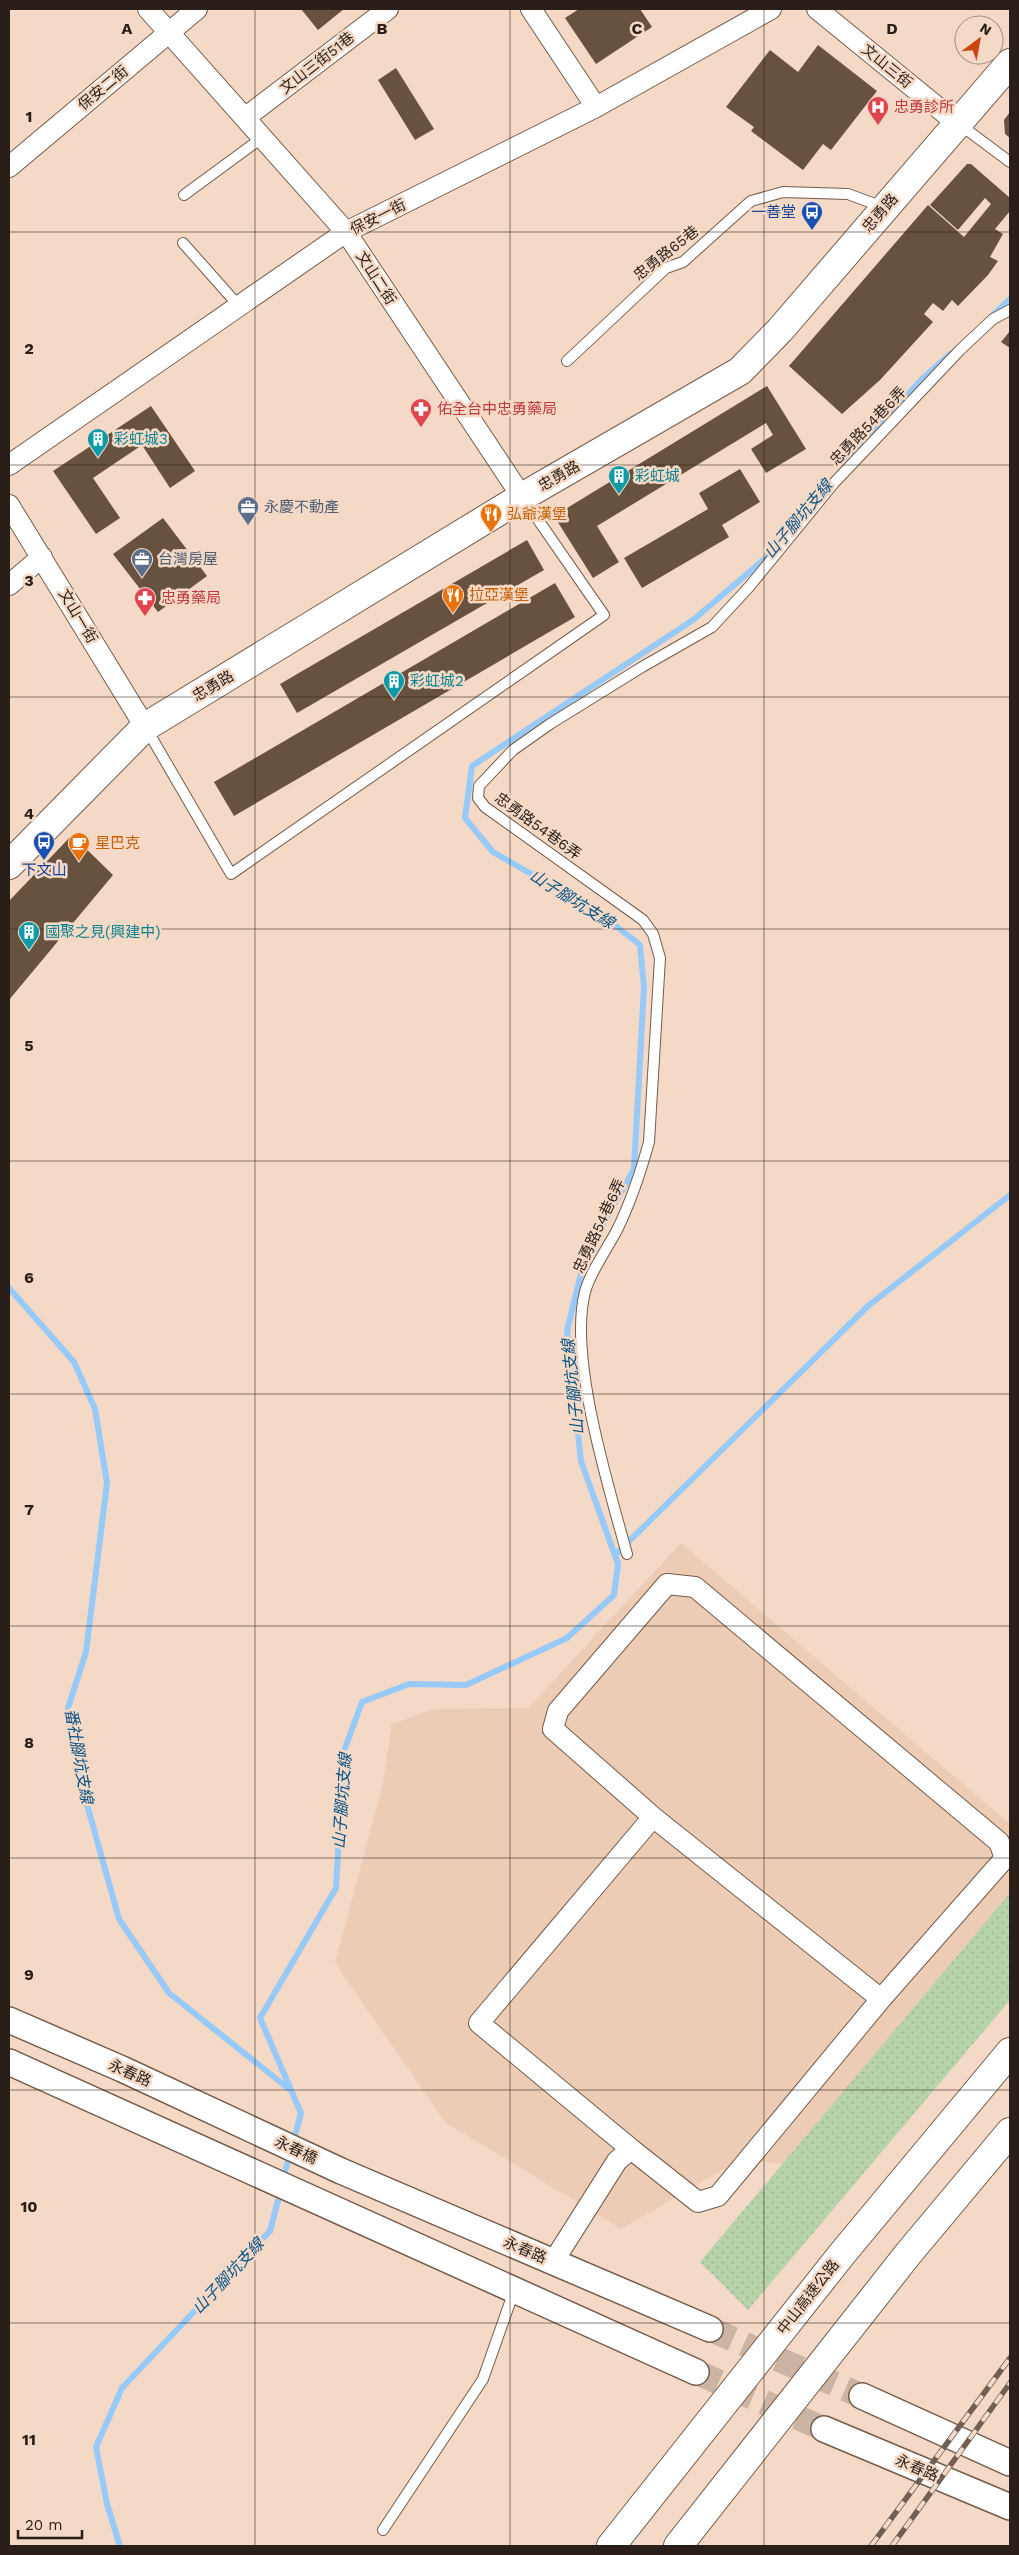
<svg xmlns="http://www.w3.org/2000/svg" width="1019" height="2555" font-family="'Work Sans','Noto Sans TC',sans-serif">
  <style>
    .built { fill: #edccb5 }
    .grass { fill: url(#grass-dots) }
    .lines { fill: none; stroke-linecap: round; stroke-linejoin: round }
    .stream { stroke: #97caf9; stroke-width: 6 }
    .building { fill: #66523f }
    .tertiary-tunnel { stroke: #cbb4a3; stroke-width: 25; stroke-dasharray: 25 12; stroke-linecap: butt }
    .service-casing { stroke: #735c4b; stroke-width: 12 }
    .minor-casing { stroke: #735c4b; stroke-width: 22 }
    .tertiary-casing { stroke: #735c4b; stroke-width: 28 }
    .secondary-casing { stroke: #735c4b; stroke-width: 30 }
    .motorway-casing { stroke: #735c4b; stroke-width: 30 }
    .service { stroke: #fff; stroke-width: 10 }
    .minor { stroke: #fff; stroke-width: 20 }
    .tertiary { stroke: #fff; stroke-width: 25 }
    .secondary { stroke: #fff; stroke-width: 28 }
    .motorway { stroke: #fff; stroke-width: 28 }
    .rail-casing { stroke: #6f5f54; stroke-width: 5.5 }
    .rail { stroke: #f4d9c6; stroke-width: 4; stroke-dasharray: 11; stroke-linecap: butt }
    .grid { fill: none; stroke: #291f18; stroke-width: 1; stroke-opacity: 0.55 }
    .labels { text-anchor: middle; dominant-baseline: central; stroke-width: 5; stroke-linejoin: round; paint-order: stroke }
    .street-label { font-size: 15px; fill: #291f18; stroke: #f4d9c6 }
    .health-label { font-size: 15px; fill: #be3a42; stroke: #f4d9c6; text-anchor: start }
    .transit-label { font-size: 15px; fill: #164399; stroke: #f4d9c6; text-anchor: end }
    .culture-label { font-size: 15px; fill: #0d838f; stroke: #f4d9c6; text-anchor: start }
    .service-label { font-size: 15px; fill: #4e5e75; stroke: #f4d9c6; text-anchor: start }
    .food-label { font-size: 15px; fill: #c56008; stroke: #f4d9c6; text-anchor: start }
    .water-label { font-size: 16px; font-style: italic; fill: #075387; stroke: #f4d9c6 }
    .grid-label { font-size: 16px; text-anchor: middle; font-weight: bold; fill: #291f18; stroke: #f4d9c6; stroke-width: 5; stroke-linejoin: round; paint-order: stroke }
  </style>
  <defs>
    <pattern id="grass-dots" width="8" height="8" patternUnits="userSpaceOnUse" patternTransform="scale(1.25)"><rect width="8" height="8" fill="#b6d3a9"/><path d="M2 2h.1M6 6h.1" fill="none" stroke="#9cb591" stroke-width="1.8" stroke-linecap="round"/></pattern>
  </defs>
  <rect width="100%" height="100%" fill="#f4d9c6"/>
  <path class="built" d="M681,1543L1010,1824V1924L817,2167L740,2160L621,2229L445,2122L335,1963L383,1783L392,1724L434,1709L528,1708Z"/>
  <path class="grass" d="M1010,1893V2000L748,2310L700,2262Z"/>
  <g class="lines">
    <path class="stream" d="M993,315L1010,299
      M845,464L921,380L950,354
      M9,1288L74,1362L95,1409L107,1483L86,1652L68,1708L86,1801L119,1919L169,1993L289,2089
      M615,1555L868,1306L1010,1195
      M293,2143L301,2113L260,2018L336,1888L344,1751L362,1702L409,1684L466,1685L567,1638L614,1595L618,1564L581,1461L567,1331L585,1257L634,1169L644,987L640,945L601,914L493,852L465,818L472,766L693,620L774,551
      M283,2180L290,2153
      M120,2546L107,2504L96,2447L122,2388L270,2231L281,2189"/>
  </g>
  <path class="building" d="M301,9H344L318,30Z
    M579,9H640L652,27L596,64L565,18Z
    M818,45L877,91L831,150L823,144L803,170L751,131L754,127L726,107L770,50L798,72Z
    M396,68L434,129L415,140L378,80Z
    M1010,112V138L1005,134L1004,120Z
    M967,164H971L1010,198V211L995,229L1003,234L990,257L998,261L988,275L958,306L952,300L943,311L933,303L924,314L933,322L880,380L842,414L789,366L928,205L964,237L991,204L985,198L958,230L930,205Z
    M1010,331V348L1001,342Z
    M767,386L806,449L766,473L751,449L773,435L766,423L597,526L619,562L593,578L554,516Z
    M151,406L195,471L170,488L142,445L93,478L120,518L96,534L53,471Z
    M740,469L760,502L722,525L729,537L642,588L624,558L708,509L699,493Z
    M163,518L207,576L158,612L113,554Z
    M527,540L544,570L297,713L280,684Z
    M555,583L575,617L234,816L214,782Z
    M72,835L113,875L9,1000V901Z"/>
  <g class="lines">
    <path class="tertiary-tunnel" d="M710,2329L862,2396
      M696,2372L824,2429"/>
    <g class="service-casing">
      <path id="service" d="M959,124L1010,162
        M184,195L263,137
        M183,243L238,305
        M567,361L666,268L683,262L751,201L783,192L848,194L883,207
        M146,728L231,874L604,615L523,498
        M627,1554C609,1488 568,1357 585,1292C590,1272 608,1248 618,1228C631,1201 641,1171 649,1142L660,958L653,934L643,920L485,807L478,798L479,786L513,750L550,724L642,667L712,627L749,587L834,483L960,350L993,319L1010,310
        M383,2530L483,2379L514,2291"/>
    </g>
    <g class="minor-casing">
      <path id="minor" d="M148,9L346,232L522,497
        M531,9L596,107
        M817,9L958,124
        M246,117L388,9
        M9,167L197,9
        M9,465L346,232L596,107L771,9
        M9,505L145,727
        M9,585L42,557
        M653,1817L881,1999
        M553,2262L617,2161L631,2149L479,2023L653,1817L553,1729L558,1711L667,1584L695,1587L999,1842L1005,1858L881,1999L718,2196L698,2202L631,2149"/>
    </g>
    <g class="tertiary-casing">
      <path id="tertiary" d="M9,2020L122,2069L341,2171L710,2329
        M9,2062L696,2372
        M862,2396L1010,2463
        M824,2429L1010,2507"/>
    </g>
    <g class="secondary-casing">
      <path id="secondary" d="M9,865L145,727L522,497L740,371L780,330L1010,63"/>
    </g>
    <g class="motorway-casing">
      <path id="motorway" d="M611,2546L842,2254L1010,2052
        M678,2546L908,2254L1010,2132"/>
    </g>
    <use href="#service" class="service"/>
    <use href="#minor" class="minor"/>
    <use href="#tertiary" class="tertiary"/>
    <use href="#secondary" class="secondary"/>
    <use href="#motorway" class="motorway"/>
    <g class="rail-casing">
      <path id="rail" d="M871,2546L1010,2358
        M892,2546L1010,2383"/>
    </g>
    <use href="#rail" class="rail"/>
  </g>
  <path class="grid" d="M255,9V2546M510,9V2546M764,9V2546M9,232H1010M9,465H1010M9,697H1010M9,929H1010M9,1161H1010M9,1394H1010M9,1626H1010M9,1858H1010M9,2090H1010M9,2323H1010"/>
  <defs>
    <g id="hospital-pin" transform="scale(1.125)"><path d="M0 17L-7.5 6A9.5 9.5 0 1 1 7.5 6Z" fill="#e0444e" stroke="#f4d9c6"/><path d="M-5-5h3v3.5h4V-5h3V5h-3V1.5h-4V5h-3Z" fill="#fff"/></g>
    <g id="bus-pin" transform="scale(1.125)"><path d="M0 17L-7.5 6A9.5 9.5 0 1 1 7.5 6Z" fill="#1a4fb4" stroke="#f4d9c6"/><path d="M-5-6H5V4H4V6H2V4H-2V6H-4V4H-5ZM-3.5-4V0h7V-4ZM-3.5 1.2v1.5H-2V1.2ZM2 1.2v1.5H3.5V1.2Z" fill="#fff"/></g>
    <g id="pharmacy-pin" transform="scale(1.125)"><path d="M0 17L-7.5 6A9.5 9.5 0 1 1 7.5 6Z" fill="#e0444e" stroke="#f4d9c6"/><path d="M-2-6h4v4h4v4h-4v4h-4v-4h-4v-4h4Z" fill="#fff"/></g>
    <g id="building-pin" transform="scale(1.125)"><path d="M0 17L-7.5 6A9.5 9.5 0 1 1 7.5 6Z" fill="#0f9aa8" stroke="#f4d9c6"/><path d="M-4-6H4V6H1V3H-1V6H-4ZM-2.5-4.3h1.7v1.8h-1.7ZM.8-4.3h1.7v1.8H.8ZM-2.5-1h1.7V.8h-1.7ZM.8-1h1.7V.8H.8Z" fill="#fff"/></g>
    <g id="office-pin" transform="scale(1.125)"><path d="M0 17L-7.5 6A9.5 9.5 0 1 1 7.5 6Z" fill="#5c6f8a" stroke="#f4d9c6"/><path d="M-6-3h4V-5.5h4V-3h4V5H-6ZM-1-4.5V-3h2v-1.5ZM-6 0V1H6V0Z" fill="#fff"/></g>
    <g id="restaurant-pin" transform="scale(1.125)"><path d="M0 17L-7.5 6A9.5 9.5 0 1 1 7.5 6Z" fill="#e8710a" stroke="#f4d9c6"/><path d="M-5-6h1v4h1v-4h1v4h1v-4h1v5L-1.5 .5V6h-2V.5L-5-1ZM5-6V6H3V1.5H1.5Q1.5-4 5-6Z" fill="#fff"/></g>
    <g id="cafe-pin" transform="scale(1.125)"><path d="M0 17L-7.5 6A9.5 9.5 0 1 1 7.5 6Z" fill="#e8710a" stroke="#f4d9c6"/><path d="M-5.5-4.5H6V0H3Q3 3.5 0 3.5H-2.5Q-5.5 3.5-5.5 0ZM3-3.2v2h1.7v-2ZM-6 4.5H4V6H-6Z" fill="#fff"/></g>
  </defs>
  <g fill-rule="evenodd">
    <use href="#hospital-pin" x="878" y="107"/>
    <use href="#bus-pin" x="812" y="212"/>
    <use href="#pharmacy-pin" x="421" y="409"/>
    <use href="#building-pin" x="98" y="439"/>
    <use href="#building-pin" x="619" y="476"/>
    <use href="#office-pin" x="248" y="507"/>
    <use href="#restaurant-pin" x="491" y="514"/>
    <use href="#office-pin" x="142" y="559"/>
    <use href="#restaurant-pin" x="453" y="595"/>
    <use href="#pharmacy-pin" x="145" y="598"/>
    <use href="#building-pin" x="394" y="681"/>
    <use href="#bus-pin" x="44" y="842"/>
    <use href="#cafe-pin" x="79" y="843"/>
    <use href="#building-pin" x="29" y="932"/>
  </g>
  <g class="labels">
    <g class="street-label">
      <text transform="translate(317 63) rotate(-38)">文山三街51巷</text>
      <text transform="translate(887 66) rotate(39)">文山三街</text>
      <text transform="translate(103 88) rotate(-40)">保安二街</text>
      <text transform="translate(880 213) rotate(-49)">忠勇路</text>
      <text transform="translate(378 217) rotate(-27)">保安一街</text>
      <text transform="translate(666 253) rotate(-38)">忠勇路65巷</text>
      <text transform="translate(376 278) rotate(57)">文山二街</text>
      <text transform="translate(868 426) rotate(-46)">忠勇路54巷6弄</text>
      <text transform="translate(559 476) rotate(-30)">忠勇路</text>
      <text transform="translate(78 616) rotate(59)">文山一街</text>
      <text transform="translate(213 686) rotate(-31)">忠勇路</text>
      <text transform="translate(538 826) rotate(36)">忠勇路54巷6弄</text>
      <text transform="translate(599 1226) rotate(-65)">忠勇路54巷6弄</text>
      <text transform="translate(130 2073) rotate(24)">永春路</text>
      <text transform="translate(296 2150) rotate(25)">永春橋</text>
      <text transform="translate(525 2250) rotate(23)">永春路</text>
      <text transform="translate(808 2297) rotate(-52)">中山高速公路</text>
      <text transform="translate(917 2468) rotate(23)">永春路</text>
    </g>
    <g class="health-label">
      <text x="894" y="107">忠勇診所</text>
      <text x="437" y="409">佑全台中忠勇藥局</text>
      <text x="161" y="598">忠勇藥局</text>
    </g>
    <g class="transit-label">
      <text x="796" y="212">一善堂</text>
      <text x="44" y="870" text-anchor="middle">下文山</text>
    </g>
    <g class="culture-label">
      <text x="114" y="439">彩虹城3</text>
      <text x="635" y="476">彩虹城</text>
      <text x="410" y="681">彩虹城2</text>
      <text x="45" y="932">國聚之見(興建中)</text>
    </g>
    <g class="service-label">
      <text x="264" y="507">永慶不動產</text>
      <text x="158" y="559">台灣房屋</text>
    </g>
    <g class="food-label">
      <text x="507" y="514">弘爺漢堡</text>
      <text x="469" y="595">拉亞漢堡</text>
      <text x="95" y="843">星巴克</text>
    </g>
    <g class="water-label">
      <text transform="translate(798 519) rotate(-50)">山子腳坑支線</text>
      <text transform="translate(572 899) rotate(32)">山子腳坑支線</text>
      <text transform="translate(573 1387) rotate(-96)">山子腳坑支線</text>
      <text transform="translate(79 1756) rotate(80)">番社腳坑支線</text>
      <text transform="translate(342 1801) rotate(-86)">山子腳坑支線</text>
      <text transform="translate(228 2276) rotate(-47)">山子腳坑支線</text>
    </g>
  </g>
  <g class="grid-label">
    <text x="127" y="34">A</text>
    <text x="382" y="34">B</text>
    <text x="637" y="34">C</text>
    <text x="892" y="34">D</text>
    <text x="29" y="122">1</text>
    <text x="29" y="354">2</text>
    <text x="29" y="586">3</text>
    <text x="29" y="819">4</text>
    <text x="29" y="1051">5</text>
    <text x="29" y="1283">6</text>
    <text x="29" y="1515">7</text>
    <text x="29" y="1748">8</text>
    <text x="29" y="1980">9</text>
    <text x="29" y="2212">10</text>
    <text x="29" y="2445">11</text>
  </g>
  <rect width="1019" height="2555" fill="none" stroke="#291f18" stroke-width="20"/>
  <g transform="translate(979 40) rotate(32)"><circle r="24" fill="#f4d9c6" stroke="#a38f80"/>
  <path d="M0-4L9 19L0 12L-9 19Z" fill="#cc4510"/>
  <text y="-8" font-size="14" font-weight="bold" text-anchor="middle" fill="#291f18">N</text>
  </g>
  <path d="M18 2530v8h64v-8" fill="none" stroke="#291f18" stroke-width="2.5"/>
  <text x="25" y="2530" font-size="15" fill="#291f18" stroke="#f4d9c6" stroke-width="4" paint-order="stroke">20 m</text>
</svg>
